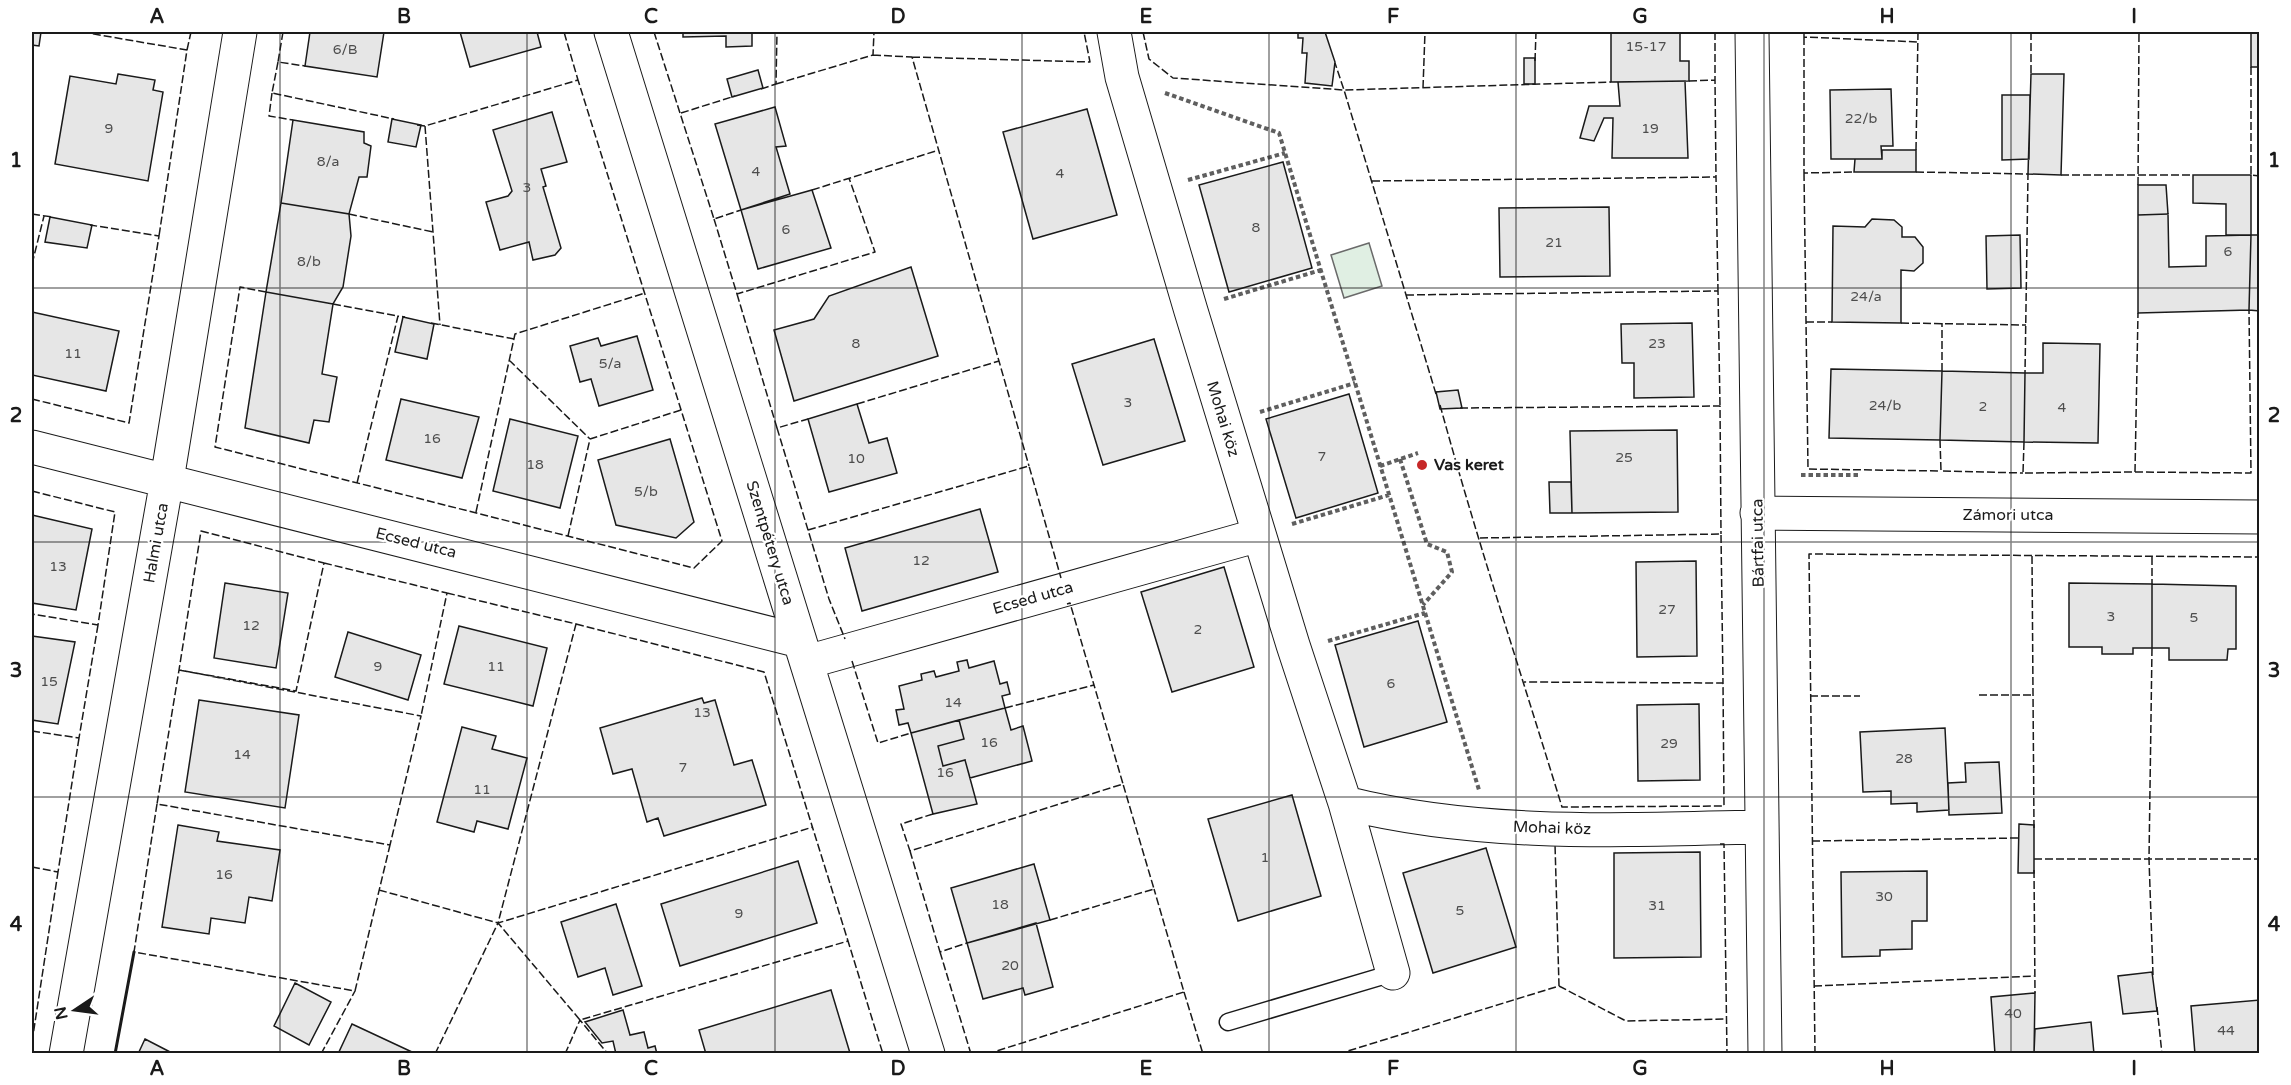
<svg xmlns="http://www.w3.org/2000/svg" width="2291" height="1085" font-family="'Varela Round',sans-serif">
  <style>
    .green { fill: #e0efe3; stroke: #6a6a6a; stroke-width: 1.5 }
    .building { fill: #e6e6e6; stroke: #1a1a1a; stroke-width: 1.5 }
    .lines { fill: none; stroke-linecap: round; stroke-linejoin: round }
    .lane-casing { stroke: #1a1a1a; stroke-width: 19 }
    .street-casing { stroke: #1a1a1a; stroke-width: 35 }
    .path { stroke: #5f5f5f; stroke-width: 4; stroke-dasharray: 4.5 3; stroke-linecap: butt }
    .lane { stroke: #fff; stroke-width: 16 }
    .street { stroke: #fff; stroke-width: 33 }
    .fence { stroke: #1a1a1a; stroke-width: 1.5; stroke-dasharray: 8 3; stroke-linecap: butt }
    .wall { stroke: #1a1a1a; stroke-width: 3 }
    .grid { fill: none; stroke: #1a1a1a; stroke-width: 1.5; stroke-opacity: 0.55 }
    .poi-dot { fill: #c62828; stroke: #fff; stroke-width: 2 }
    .labels { text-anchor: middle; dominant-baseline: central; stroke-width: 4.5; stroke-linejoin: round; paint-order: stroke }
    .number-label { font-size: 14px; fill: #4d4d4d }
    .street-label { font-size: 16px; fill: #1a1a1a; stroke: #fff }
    .poi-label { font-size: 16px; font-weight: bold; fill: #1a1a1a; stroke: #fff; text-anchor: start }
    .neatline { fill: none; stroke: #1a1a1a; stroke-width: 2 }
    .grid-label { font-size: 20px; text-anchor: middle; font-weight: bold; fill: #1a1a1a }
  </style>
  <rect width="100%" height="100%" fill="#fff"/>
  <path class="green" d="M1369,243L1382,286L1344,298L1331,255Z"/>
  <path class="building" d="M32,32H41L39,46L32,45Z
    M310,32H384L377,77L305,66Z
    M460,32H537L541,47L470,67Z
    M683,32H752V46L726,47V36L683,37Z
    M1298,32H1325L1335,62L1332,86L1305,83L1307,53H1302L1303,38H1298Z
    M1611,32H1680V61H1689V81L1611,82Z
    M2251,32H2260V67H2251Z
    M1524,58H1535V84H1524Z
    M758,70L763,88L732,97L727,79Z
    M118,74L155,80L153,90L163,92L148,181L55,164L70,76L116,84Z
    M2031,74H2064L2061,175L2028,174Z
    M1685,81L1688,158H1612L1613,118H1604L1594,141L1580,138L1589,106H1620L1618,82Z
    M1891,89L1893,146H1881L1882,159H1831L1830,90Z
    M2002,95H2030L2029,159L2002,160Z
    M775,107L786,146L776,147L790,194L741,210L715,124Z
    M1087,109L1117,215L1033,239L1003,132Z
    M552,112L567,162L541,169L546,186L543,187L561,248L555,255L533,260L529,242L500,250L486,202L508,196L512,191L493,130Z
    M392,119L421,125L416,147L388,142Z
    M293,120L364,132V143L371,146L367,177H359L349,214L281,203Z
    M1882,150H1916V172H1854L1855,159H1882Z
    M1283,162L1312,268L1229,292L1199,185Z
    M2193,175H2251V235H2226V204L2193,203Z
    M2138,185H2166L2168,214L2138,215Z
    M812,190L831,248L758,269L741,210Z
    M281,203L349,214L351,236L343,287L333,304L266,292Z
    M1609,207L1610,276L1500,277L1499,208Z
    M2168,214L2169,267L2206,266V236L2251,235L2249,310L2138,313V215Z
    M50,217L92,225L87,248L45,242Z
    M1872,219L1894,220L1902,227V237H1915L1923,247V263L1914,271L1901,270V323L1832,322L1833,226L1865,227Z
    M2020,235L2021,288L1987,289L1986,236Z
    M2251,235H2260V311L2249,310Z
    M911,267L938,356L794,401L774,330L814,319L829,296Z
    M266,292L333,304L322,374L337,377L329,422L314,420L309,443L245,428Z
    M32,312L119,331L106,391L32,375Z
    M403,317L434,324L427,359L395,352Z
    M1692,323L1694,397L1634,398V363H1622L1621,324Z
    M637,336L653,390L599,406L591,379L580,382L570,346L598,338L601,346Z
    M1154,339L1185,441L1103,465L1072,364Z
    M2043,343L2100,344L2098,443L2024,442L2025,373H2043Z
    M1831,369L1942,371L1940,440L1829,438Z
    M1942,371L2025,373L2024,442L1940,440Z
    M1458,390L1462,408L1440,409L1436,392Z
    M1349,394L1378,493L1296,518L1266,419Z
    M401,399L479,417L462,478L386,460Z
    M857,404L869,443L887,438L897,473L829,492L808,419Z
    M510,419L578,436L560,508L493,491Z
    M1677,430L1678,512L1572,513L1570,431Z
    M670,439L694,522L676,538L616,525L598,460Z
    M1549,482H1571L1572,513H1550Z
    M980,509L998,572L862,611L845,548Z
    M32,515L92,529L76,610L32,603Z
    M1696,561L1697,656L1637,657L1636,562Z
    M1224,567L1254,667L1172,692L1141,592Z
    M225,583L288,593L276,668L214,658Z
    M2069,583L2152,584V648H2133V654H2102V647H2069Z
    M2152,584L2236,586V649H2228L2227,660H2169V648H2152Z
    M1418,621L1447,722L1364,747L1335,645Z
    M459,626L547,648L533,706L444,684Z
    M348,632L421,655L408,700L335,677Z
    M32,636L75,642L58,724L32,720Z
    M967,660L969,668L994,661L1000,684L1007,682L1010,694L1002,696L1005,708L911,733L908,723L899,725L896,710L904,709L899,686L922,680L921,674L934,671L936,677L959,671L957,662Z
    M702,698L704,703L715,700L734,765L752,760L766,805L664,836L658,818L647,822L632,769L613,774L600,728Z
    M199,700L299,715L285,808L185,792Z
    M1699,704L1700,780L1638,781L1637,705Z
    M1005,708L1011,730L1023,726L1032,761L970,778L965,760L943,766L938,746L964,739L959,720Z
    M959,720L964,739L938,746L943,766L965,760L977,804L933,814L911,733Z
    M462,727L496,736L492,749L527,758L508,829L477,821L474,832L437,822Z
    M1945,728L1949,810L1917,812V803L1891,804V791L1863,792L1860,732Z
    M1999,762L2002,813L1949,815L1948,783L1966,782L1965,763Z
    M1292,795L1321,896L1238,921L1208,819Z
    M2019,824L2034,825V873H2018Z
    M178,825L219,832L217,841L280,850L272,901L249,897L245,923L211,918L209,934L162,927Z
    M1486,848L1516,947L1433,973L1403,873Z
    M1700,852L1701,957L1614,958V853Z
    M798,861L817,923L680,966L661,904Z
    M1034,864L1050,920L967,943L951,888Z
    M1927,871V921H1912V949L1880,950V956L1842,957L1841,872Z
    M616,904L642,986L613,995L605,968L578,977L561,922Z
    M1036,923L1053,987L1025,995L1023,988L983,999L967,943Z
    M2152,972L2157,1011L2123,1014L2118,976Z
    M295,983L331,1002L309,1045L274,1026Z
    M831,990L850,1053L706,1054L699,1030Z
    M2035,993L2034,1054H1995L1991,997Z
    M2260,1000V1054H2195L2191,1006Z
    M623,1010L630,1035L644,1032L648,1048L655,1046L657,1054H616L613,1041L602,1043L585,1022Z
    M2091,1022L2094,1054H2034L2035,1029Z
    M352,1024L412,1052L338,1054Z
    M145,1039L174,1054H138Z"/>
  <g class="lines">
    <g class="lane-casing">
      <path id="lane" d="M1228,1022L1393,973"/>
    </g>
    <g class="street-casing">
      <path id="street" d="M611,32L928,1054
        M1114,32L1122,77L1191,311L1293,645L1345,803L1393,973
        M1752,32L1765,1054
        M32,447L800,641
        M1757,513L2260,517
        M807,662L1259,535
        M1345,803C1481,837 1622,830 1761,827
        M66,1054L167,480L240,32"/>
    </g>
    <path class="path" d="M1165,93L1279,133L1479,790
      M1188,180L1285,153
      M1224,299L1321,270
      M1260,412L1355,383
      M1400,459L1427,544L1447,552L1452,572L1423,605
      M1380,466L1418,453
      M1801,475H1860
      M1292,524L1389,495
      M1328,641L1425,613"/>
    <use href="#lane" class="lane"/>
    <use href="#street" class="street"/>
    <path class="fence" d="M82,32L187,50L159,236
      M283,32L278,62L305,66
      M654,32L714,219L741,210
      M1143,32L1149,59L1173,78L1344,90L1335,63
      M1715,32V80
      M1804,32V37L1918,42
      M2031,32V74
      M1804,37V173L1854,172
      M187,50L191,32
      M873,55L912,57L1029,466
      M912,57L1090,62L1084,32
      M1535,61L1536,32
      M278,62L272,93L394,119
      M2251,67V175L2260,176
      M1689,81L1715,80L1716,177
      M776,84L873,55L874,32
      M1423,88L1425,32
      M761,89L776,84L777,32
      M272,93L269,116L293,120
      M681,113L735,96
      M417,125L425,126L578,80L564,32
      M425,126L440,325
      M1916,150L1918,32
      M1916,172L2028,174L2025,373
      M1804,173L1808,469L1941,471
      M2061,175H2193
      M1372,181L1716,177L1718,291
      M2138,185L2139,32
      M812,190L939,150
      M32,214L52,217
      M349,214L433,232
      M714,219L737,294L875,252L849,178
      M32,264L44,216
      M266,292L240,287L215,447L694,568L722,541L578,80
      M737,294L777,428L808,419
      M1406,295L1718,291L1720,406
      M333,304L398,316
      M1806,322H1832
      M431,323L514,339
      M1901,323L2026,325
      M509,360L590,439
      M1942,371V323
      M1436,394L1344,90L1611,82
      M32,399L129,423L159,236L90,225
      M857,404L999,361
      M1440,405C1477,540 1521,673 1562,807L1724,806L1723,683L1524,682
      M1460,408L1720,406L1721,534
      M777,428L829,599L845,639
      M1940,440L1941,471L2023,473
      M2024,442L2023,473L2135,472L2138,313
      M2135,472L2251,473L2249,310
      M357,483L398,316L405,317
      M32,491L115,512L98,625L32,614
      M476,512L515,334L645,293
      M808,530L1029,466L1061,578
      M201,531L324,563L296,691L179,670Z
      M568,536L590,439L681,410
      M1480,538L1721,534L1723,683
      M2032,556L2034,828
      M2152,557V584
      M324,563L447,593L421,716
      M447,593L576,624L498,923
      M576,624L764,672L848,941
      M2152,648L2149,859L2153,975
      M852,661L878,743L911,733
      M179,670L421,716L390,845L157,804Z
      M1979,695H2033
      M1810,696H1860
      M1005,708L1094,685L1070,603L1067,604
      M32,731L79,738L98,625
      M157,804L134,952L355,991L390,845
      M933,814L901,824L910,851L1123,784L1094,685
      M1812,841L2018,838
      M1720,844H1724L1727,1054
      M910,851L940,952L967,943
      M2034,859H2260
      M32,867L58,872L79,738
      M2034,870L2035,993
      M379,890L498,923L813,827
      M1050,920L1154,889L1123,784
      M940,952L971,1054
      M1559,986L1626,1021L1726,1019
      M1814,986L2034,976
      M1184,992L1203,1054
      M2157,1007L2162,1054
      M32,1042L58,872
      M321,1054L355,991
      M435,1054L498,923L580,1020L848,941L883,1054
      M565,1054L580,1020L608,1054
      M987,1054L1184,992L1154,889
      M1338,1054L1559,986L1555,844
      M1815,1054L1809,554L2260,557"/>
    <path class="wall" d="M115,1054L134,952"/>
  </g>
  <path class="grid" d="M280,32V1054M527,32V1054M775,32V1054M1022,32V1054M1269,32V1054M1516,32V1054M1764,32V1054M2011,32V1054M32,288H2260M32,542H2260M32,797H2260"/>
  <circle class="poi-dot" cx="1422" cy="465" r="6"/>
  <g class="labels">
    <g class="number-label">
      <text x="1646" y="46">15-17</text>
      <text x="345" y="49">6/B</text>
      <text x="1861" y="118">22/b</text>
      <text x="109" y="128">9</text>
      <text x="1650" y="128">19</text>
      <text x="328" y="161">8/a</text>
      <text x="756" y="171">4</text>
      <text x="1060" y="173">4</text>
      <text x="527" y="187">3</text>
      <text x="1256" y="227">8</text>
      <text x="786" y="229">6</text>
      <text x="1554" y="242">21</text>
      <text x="2228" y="251">6</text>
      <text x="309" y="261">8/b</text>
      <text x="1866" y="296">24/a</text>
      <text x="856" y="343">8</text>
      <text x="1657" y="343">23</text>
      <text x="73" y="353">11</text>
      <text x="610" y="363">5/a</text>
      <text x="1128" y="402">3</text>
      <text x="1885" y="405">24/b</text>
      <text x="1983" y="406">2</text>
      <text x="2062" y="407">4</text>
      <text x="432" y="438">16</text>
      <text x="1322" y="456">7</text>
      <text x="1624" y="457">25</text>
      <text x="856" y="458">10</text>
      <text x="535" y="464">18</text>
      <text x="646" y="491">5/b</text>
      <text x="921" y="560">12</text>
      <text x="58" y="566">13</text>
      <text x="1667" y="609">27</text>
      <text x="2111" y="616">3</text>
      <text x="2194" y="617">5</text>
      <text x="251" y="625">12</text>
      <text x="1198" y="629">2</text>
      <text x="378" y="666">9</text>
      <text x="496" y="666">11</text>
      <text x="49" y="681">15</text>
      <text x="1391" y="683">6</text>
      <text x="953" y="702">14</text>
      <text x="702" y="712">13</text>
      <text x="989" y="742">16</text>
      <text x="1669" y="743">29</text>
      <text x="242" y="754">14</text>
      <text x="1904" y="758">28</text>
      <text x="683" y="767">7</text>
      <text x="945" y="772">16</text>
      <text x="482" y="789">11</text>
      <text x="1265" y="857">1</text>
      <text x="224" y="874">16</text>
      <text x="1884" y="896">30</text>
      <text x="1000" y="904">18</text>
      <text x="1657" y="905">31</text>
      <text x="1460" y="910">5</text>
      <text x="739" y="913">9</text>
      <text x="1010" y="965">20</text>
      <text x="2013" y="1013">40</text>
      <text x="2226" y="1030">44</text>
    </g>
    <g class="street-label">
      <text transform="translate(1223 419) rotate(73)">Mohai köz</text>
      <text x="2008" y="515">Zámori utca</text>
      <text transform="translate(156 543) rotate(-80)">Halmi utca</text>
      <text transform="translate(416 543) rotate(14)">Ecsed utca</text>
      <text transform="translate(770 543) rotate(73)">Szentpétery utca</text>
      <text transform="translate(1758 543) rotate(-91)">Bártfai utca</text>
      <text transform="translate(1033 598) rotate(-16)">Ecsed utca</text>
      <text transform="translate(1552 828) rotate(2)">Mohai köz</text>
    </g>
    <g class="poi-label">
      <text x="1434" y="465">Vas keret</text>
    </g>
  </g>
  <rect width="2291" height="1085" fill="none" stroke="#ffffff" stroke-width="66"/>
  <g transform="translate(75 1010) rotate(257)" stroke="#ffffff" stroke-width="4.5" paint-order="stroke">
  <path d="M0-4.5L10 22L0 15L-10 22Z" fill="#1a1a1a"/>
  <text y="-9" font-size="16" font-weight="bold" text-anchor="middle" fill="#1a1a1a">N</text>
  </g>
  <rect x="33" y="33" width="2225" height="1019" class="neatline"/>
  <g class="grid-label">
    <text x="157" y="23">A</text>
    <text x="404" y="23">B</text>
    <text x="651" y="23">C</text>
    <text x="898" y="23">D</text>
    <text x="1146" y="23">E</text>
    <text x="1393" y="23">F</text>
    <text x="1640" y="23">G</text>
    <text x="1887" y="23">H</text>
    <text x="2134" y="23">I</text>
    <text x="16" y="167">1</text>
    <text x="2274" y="167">1</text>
    <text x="16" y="422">2</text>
    <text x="2274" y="422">2</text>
    <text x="16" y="677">3</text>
    <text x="2274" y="677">3</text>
    <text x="16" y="931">4</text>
    <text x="2274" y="931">4</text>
    <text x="157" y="1075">A</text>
    <text x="404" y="1075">B</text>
    <text x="651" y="1075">C</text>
    <text x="898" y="1075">D</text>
    <text x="1146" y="1075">E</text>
    <text x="1393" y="1075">F</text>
    <text x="1640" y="1075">G</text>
    <text x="1887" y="1075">H</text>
    <text x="2134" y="1075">I</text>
  </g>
</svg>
